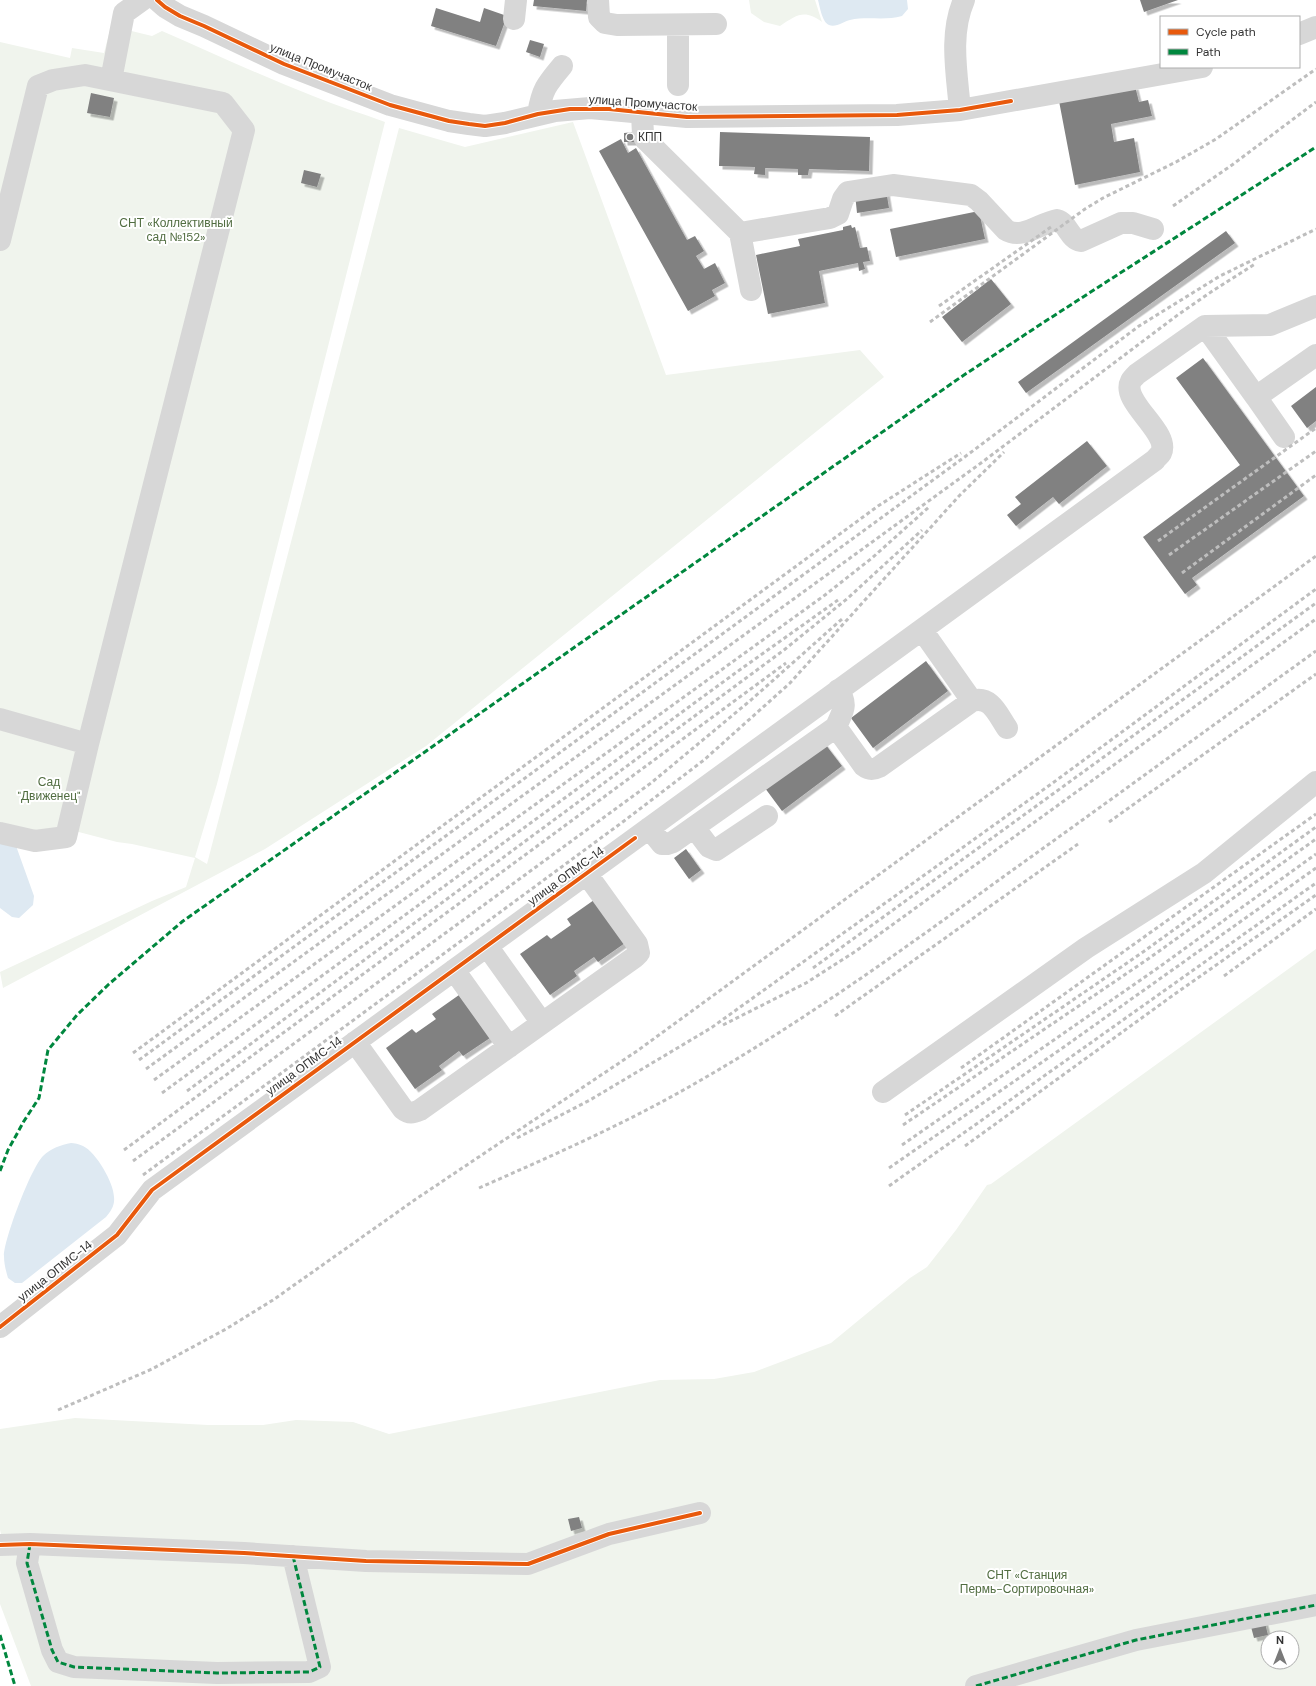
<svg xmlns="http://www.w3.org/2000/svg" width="1316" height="1686" font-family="'DM Sans',sans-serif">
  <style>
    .green { fill: #f0f4ed; fill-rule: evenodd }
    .water { fill: #dee9f2 }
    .building { fill: #818181; filter: url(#shadow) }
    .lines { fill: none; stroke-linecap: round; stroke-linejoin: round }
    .minor { stroke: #d7d7d7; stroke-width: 22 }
    .rail { stroke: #bebebe; stroke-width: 3; stroke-dasharray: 4 3; stroke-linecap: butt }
    .quiet { stroke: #00873e; stroke-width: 3; stroke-dasharray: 6 3; stroke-linecap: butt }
    .cycleway-casing { stroke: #fff; stroke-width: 6 }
    .cycleway { stroke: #e8590c; stroke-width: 4 }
    .poi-dot { fill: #7a7a7a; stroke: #fff; stroke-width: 1.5 }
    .labels { text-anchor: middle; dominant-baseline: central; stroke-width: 4; stroke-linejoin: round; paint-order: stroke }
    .street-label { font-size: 12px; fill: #333; stroke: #fff }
    .poi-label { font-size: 12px; fill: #333; stroke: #fff; text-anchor: start }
    .park-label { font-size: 12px; fill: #516d41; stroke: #fff }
  </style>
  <defs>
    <filter id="shadow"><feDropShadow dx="3.5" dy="3.5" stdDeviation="0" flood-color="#0004"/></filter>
  </defs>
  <rect width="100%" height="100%" fill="#fff"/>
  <path class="green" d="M749,0H815L822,22C804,9 797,15 780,26L764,22L751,13Z
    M111,26L152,36L162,31C212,53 262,76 313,96C337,106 361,113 385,122L217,784L195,857L207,864L399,128L465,147L573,122L666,375L860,350L884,377L426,746L265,849L3,988L0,972L152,901L186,887L195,858L132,844L117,842L75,831L0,840V42L70,58L72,48L104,53Z
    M1316,949V1686H31L0,1604V1553L2,1538L0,1530V1429L75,1418L208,1425H263L296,1420L353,1422L389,1434L660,1380L714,1379L754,1372L831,1343L910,1278L927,1267L956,1230L987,1185L991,1184ZM1268,1638H1292V1662H1268Z"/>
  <path class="water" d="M818,0H907L908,9L902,16C885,21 867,16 850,20C844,21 836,28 829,25C822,22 820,7 818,0Z
    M0,842L15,843L34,896L33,905L19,918L12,917L0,908Z
    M71,1143C74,1143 79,1144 83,1146C96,1152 114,1183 114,1197C115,1205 111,1211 106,1217L22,1283H15L8,1278C6,1271 4,1264 4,1256C4,1239 31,1168 43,1156C51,1148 61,1145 71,1143Z"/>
  <path class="building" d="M534,0H587L586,11L533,6Z
    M1140,0H1178L1144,12Z
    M436,8L480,22L484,8L507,16L496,46L431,26Z
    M530,40L544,44L540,57L526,52Z
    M1135,86L1139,102L1148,100L1152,116L1111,124L1114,142L1134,138L1140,172L1075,185L1059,101Z
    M91,93L114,98L110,117L87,113Z
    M635,132L636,142H624V133Z
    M720,132L870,137L869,171L809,169L808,175H798V169L765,168V175L754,174L755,167L719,166Z
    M621,139L628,153L636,148L687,240L695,236L704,251L696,256L704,269L715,263L725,283L712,290L715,296L688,311L599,151Z
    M304,170L321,174L317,187L301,183Z
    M886,190L889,208L857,213L855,194Z
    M979,211L985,239L896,257L890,229Z
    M851,225L852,228L855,227L860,248L867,247L870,261L863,262L865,269L859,271L858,263L819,271L825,303L768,314L756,255L800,246L798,239L843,230V227Z
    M1226,231L1235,243L1026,393L1018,382Z
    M991,279L1011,304L962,342L942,317Z
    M1203,358L1304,496L1192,578L1197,585L1185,594L1143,537L1240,465L1176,378Z
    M1316,387V421L1307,428L1291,406Z
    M1087,441L1107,466L1059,504L1053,497L1016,526L1007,515L1021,504L1015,497Z
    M926,661L948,691L873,748L851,718Z
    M822,740L842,766L782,811L762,784Z
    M686,849L701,870L689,879L674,858Z
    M594,900L625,943L598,962L594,957L574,971L577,976L550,995L520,954L547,935L551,939L571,925L567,919Z
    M459,995L490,1038L463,1056L459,1051L439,1066L442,1070L415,1089L386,1048L412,1029L416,1033L436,1019L432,1014Z
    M579,1517L582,1528L571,1531L568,1519Z
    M1264,1619L1268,1635L1254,1638L1250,1623Z"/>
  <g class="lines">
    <path class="minor" d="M157,0L165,7L180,16L204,26L284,64L390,105L449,121L469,124L485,126L505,123L555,111L590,108L687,117L897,115L960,110L1202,67
      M598,0L599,17L605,23L617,25L716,24
      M514,19L516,0
      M678,25V85
      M1299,34L1316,27
      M111,80L124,13L142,0
      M960,110C957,74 949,34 964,0
      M642,113L643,135L646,140L740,233L830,218L838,214L843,199L848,192L893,185L971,195L979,201L1006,230C1022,240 1040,223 1057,220C1068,223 1069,239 1081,241L1121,223H1133L1153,229
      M538,114C542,90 546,85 562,66
      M740,233L751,290
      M0,240L38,86L53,80L85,75L223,103L244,130L88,744L66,837L35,841L0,833
      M1205,326L1256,397L1316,355
      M1256,397L1284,437
      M922,630L972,701
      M0,719L88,744
      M836,727L864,766C869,770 873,770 879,767L972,701C991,695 998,715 1007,728
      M694,827L709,847L716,850L767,816
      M649,828L662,844H667L673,842L836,727C842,712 849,705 838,690
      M487,946L542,1023
      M454,970L509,1047
      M355,1042L403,1109C409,1114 413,1113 420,1110L635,957L639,953L637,944L586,873
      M883,1092L1086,948L1204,873L1316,782
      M0,1327L117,1235L152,1190L1155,460C1156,458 1160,455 1161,453C1171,432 1120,402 1131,381C1132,379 1135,376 1137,374L1205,326L1270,325L1316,306
      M30,1544L27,1563L52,1650L58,1662L74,1667L217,1673L309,1672L320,1667L293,1556
      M0,1545L30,1544L244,1553L366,1561L528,1564L609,1534L700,1513
      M976,1686L1136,1640L1316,1605"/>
    <path class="rail" d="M1173,206L1232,165L1316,102
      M939,306L1051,227
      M930,322L1085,209L1103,198L1176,162L1216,139L1316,69
      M1158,541L1316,428
      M1169,555L1316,451
      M1182,573L1316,475
      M1109,822L1316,674
      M813,968L1316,603
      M1224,976L1316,909
      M835,1016L1078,844
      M723,1025L806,983L856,951L1316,619
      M133,1053L878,506L961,453
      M139,1060L970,453L1139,326L1220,276L1316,229
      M961,1068L1316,814
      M146,1069L981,463L1179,314L1214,290L1255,264
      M154,1080L825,595L872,558L929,507
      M187,1091L784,650L848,598L922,530
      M162,1093L734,674L838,600
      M905,1115L1143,952L1316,827
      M903,1125L1148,959L1316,839
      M517,1138L590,1100L711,1028L1054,782L1316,589
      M902,1145L1155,970L1316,854
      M965,1146L1172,996L1316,895
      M124,1150L786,663
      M133,1161L651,783L751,700L842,619
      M889,1168L1061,1049L1316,868
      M143,1175L624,821L704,760L790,683L959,496L1004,452
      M889,1186L1316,883
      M479,1188C549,1157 620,1126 687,1088C797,1026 901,951 1003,877C1108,802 1212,726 1316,651
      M58,1410L152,1369L226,1329L273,1300L416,1199L637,1051L1316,556"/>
    <path class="quiet" d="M0,1171L8,1150L24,1121L39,1098L48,1050L77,1015L109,984L183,921L961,377L1038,326L1316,147
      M30,1544L27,1563L52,1650L58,1662L74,1667L217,1673L309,1672L320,1667L293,1556
      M0,1635L15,1686
      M976,1686L1136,1640L1316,1605"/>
    <g class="cycleway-casing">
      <path id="cycleway" d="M157,0L165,7L180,16L204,26L284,64L390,105L449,121L469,124L485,126L505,123L538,114L570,109H609L687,117L897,115L960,110L1011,101
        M0,1327L117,1235L152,1190L635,838
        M0,1545L30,1544L244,1553L366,1561L528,1564L609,1534L700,1513"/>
    </g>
    <use href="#cycleway" class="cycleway"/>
  </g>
  <circle class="poi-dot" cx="630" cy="137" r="4"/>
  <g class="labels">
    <g class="street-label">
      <text transform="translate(321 67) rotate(22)">улица Промучасток</text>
      <text transform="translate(643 103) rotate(4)">улица Промучасток</text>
      <text transform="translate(566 876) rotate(-36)">улица ОПМС-14</text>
      <text transform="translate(304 1066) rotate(-36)">улица ОПМС-14</text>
      <text transform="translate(55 1271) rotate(-38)">улица ОПМС-14</text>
    </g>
    <g class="poi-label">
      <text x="638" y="137">КПП</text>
    </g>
    <g class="park-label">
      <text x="176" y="223">СНТ «Коллективный<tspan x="176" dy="14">сад №152»</tspan></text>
      <text x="49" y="782">Сад<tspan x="49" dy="14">"Движенец"</tspan></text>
      <text x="1027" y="1575">СНТ «Станция<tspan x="1027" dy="14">Пермь-Сортировочная»</tspan></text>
    </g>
  </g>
  <rect x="1160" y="16" width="140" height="52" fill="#ffffff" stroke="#adadad"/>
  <rect x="1168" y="29" width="20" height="6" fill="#e8590c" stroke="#adadad"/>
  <text x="1196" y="36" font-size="12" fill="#333333">Cycle path</text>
  <rect x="1168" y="49" width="20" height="6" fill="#00873e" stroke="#adadad"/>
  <text x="1196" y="56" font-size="12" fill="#333333">Path</text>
  <g transform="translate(1280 1650)"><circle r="19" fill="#ffffff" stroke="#adadad"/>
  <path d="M0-3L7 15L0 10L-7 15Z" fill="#7a7a7a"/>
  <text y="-6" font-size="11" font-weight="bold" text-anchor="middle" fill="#333333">N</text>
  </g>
</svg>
